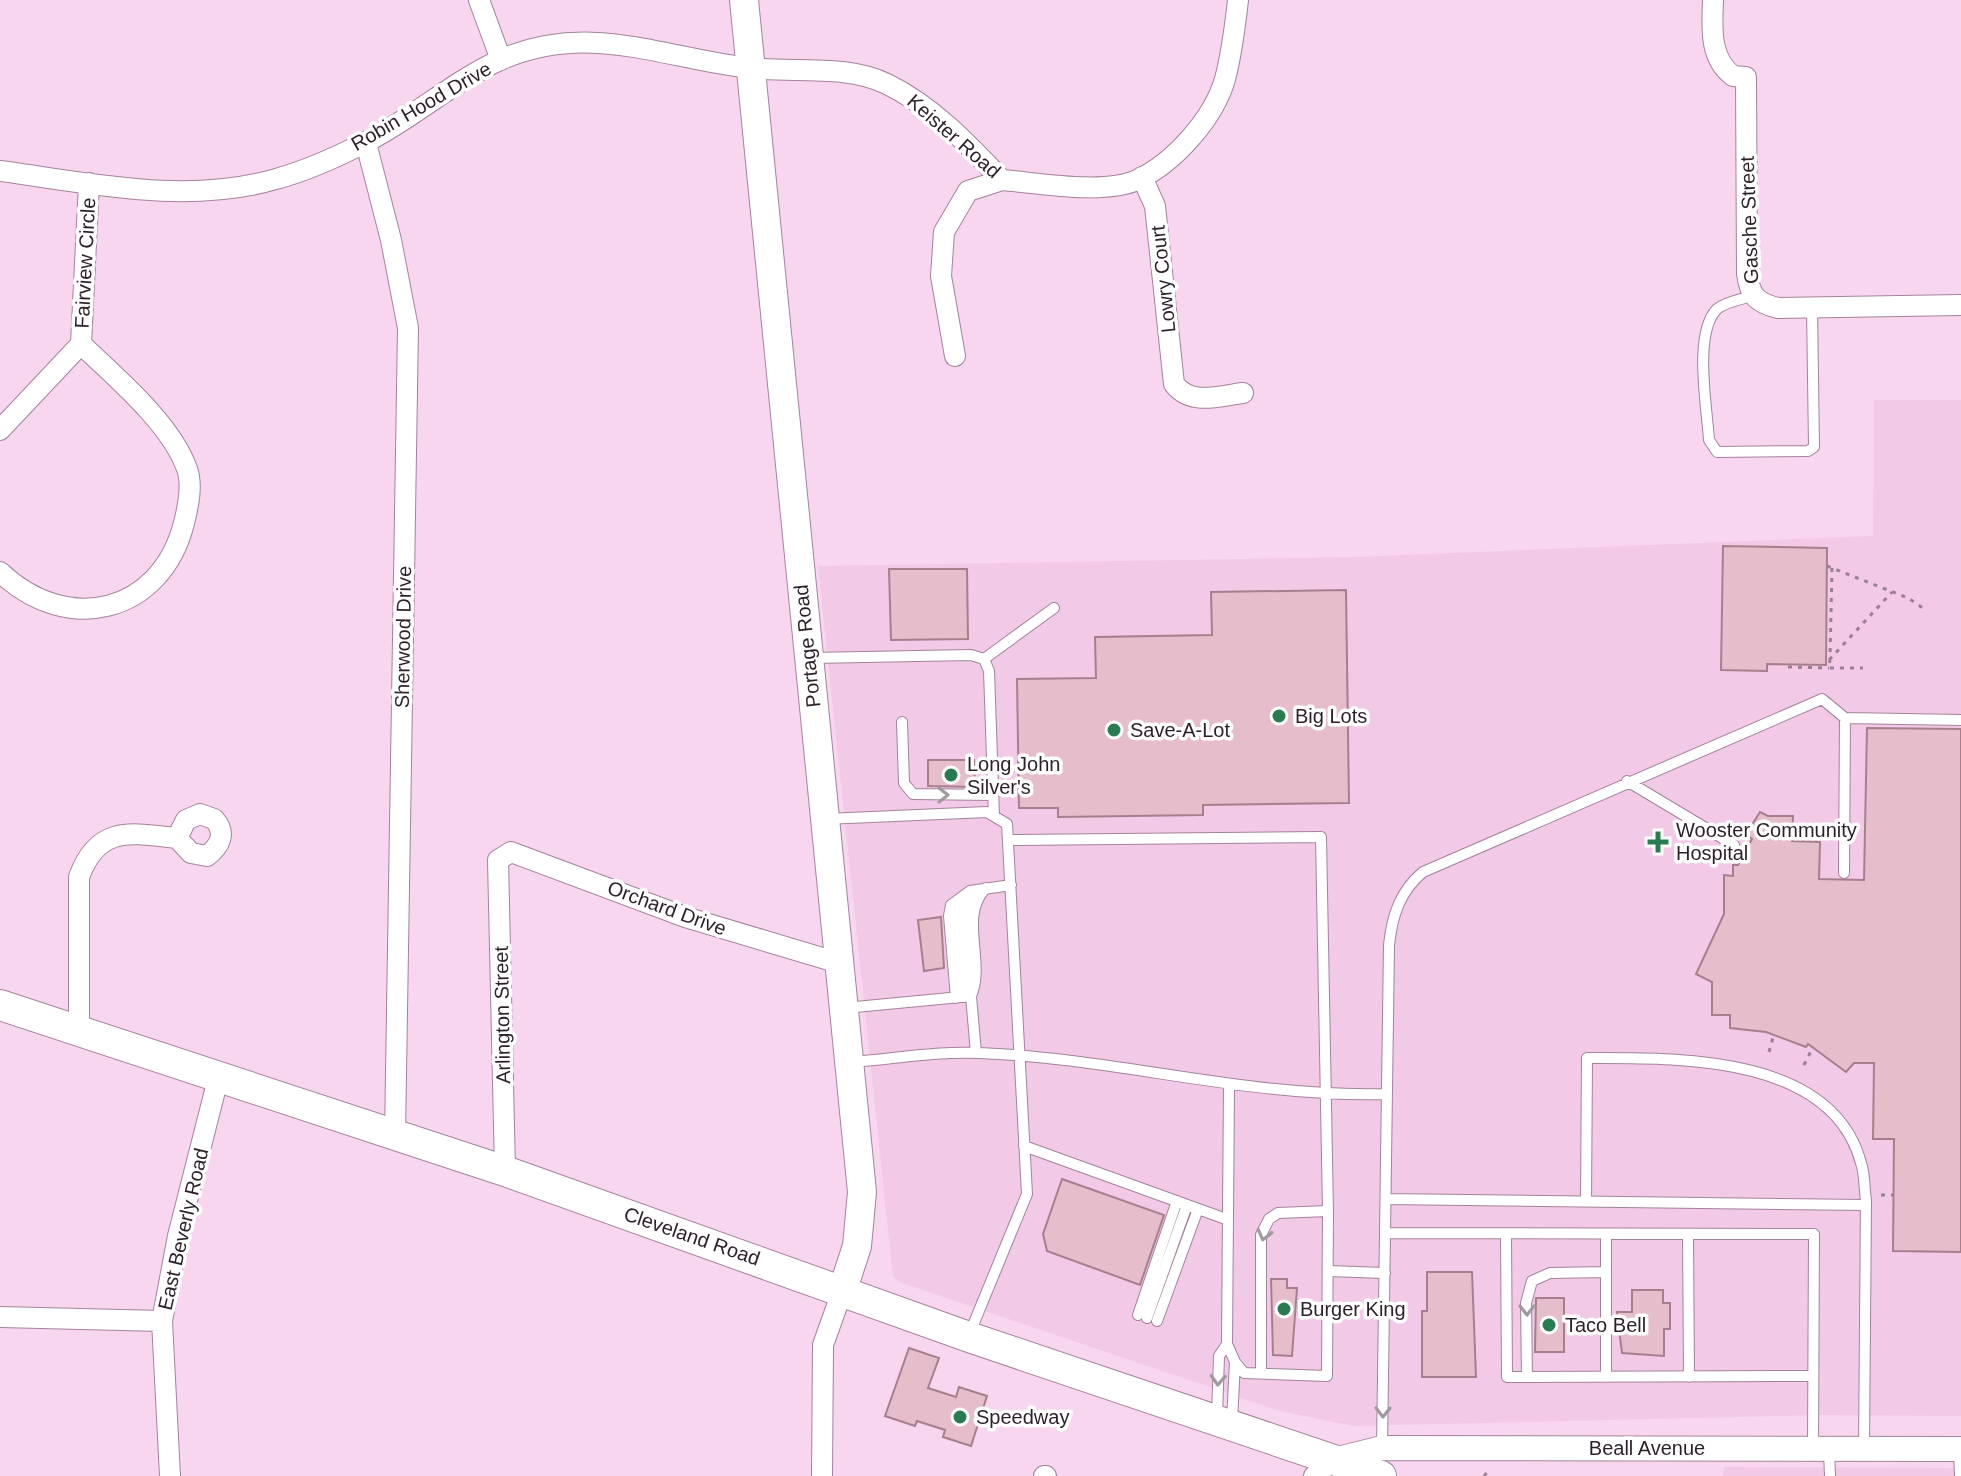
<svg xmlns="http://www.w3.org/2000/svg" width="1961" height="1476" font-family="Arial,sans-serif">
  <style>
    .built { fill: #f2c9e7 }
    .building { fill: #e6bdcb; stroke: #a67f8d; stroke-width: 2 }
    .lines { fill: none; stroke-linecap: round; stroke-linejoin: round }
    .service-casing { stroke: #a3839b; stroke-width: 12 }
    .minor-casing { stroke: #a3839b; stroke-width: 22 }
    .tertiary-casing { stroke: #a3839b; stroke-width: 26 }
    .secondary-casing { stroke: #a3839b; stroke-width: 30 }
    .primary-casing { stroke: #a3839b; stroke-width: 32 }
    .path { stroke: #998092; stroke-width: 3; stroke-dasharray: 4 6; stroke-linecap: butt }
    .service { stroke: #fff; stroke-width: 10 }
    .minor { stroke: #fff; stroke-width: 20 }
    .tertiary { stroke: #fff; stroke-width: 24 }
    .secondary { stroke: #fff; stroke-width: 28 }
    .primary { stroke: #fff; stroke-width: 30 }
    .oneway { stroke: #a09a9f }
    .poi-dot { fill: #297c4f; stroke: #fff; stroke-width: 3 }
    .labels { text-anchor: middle; dominant-baseline: central; stroke-width: 7; stroke-linejoin: round; paint-order: stroke }
    .street-label { font-size: 20px; fill: #2c1f29; stroke: #fff }
    .poi-label { font-size: 20px; fill: #2c1f29; stroke: #fff; text-anchor: start }
  </style>
  <rect width="100%" height="100%" fill="#f9d6ef"/>
  <path class="built" d="M1874,400H1961V1416L1824,1415L1353,1426L1280,1411L902,1283L893,1277L818,566L1354,557L1873,536Z
    M1724,1467L1961,1468V1476H1723Z"/>
  <path class="building" d="M1723,546L1827,548L1826,665L1767,664V671L1721,670Z
    M889,569H967L968,639L891,640Z
    M1346,590L1349,803L1203,805V815L1058,817V808H1019L1017,679L1096,678L1095,637L1212,635L1211,592Z
    M1867,728L1961,729V1252L1893,1251L1894,1139H1873L1874,1063H1854L1846,1072L1808,1044L1806,1047L1766,1032L1730,1028V1015H1712V982L1696,974L1724,914V875L1733,876V865H1738L1752,839L1746,834L1760,812L1768,816H1793L1792,841L1820,842L1819,879L1864,880Z
    M928,760H974L975,787L928,786Z
    M941,917L944,968L924,971L918,920Z
    M1062,1179L1164,1215L1140,1285L1047,1251L1043,1234Z
    M1427,1272H1472L1476,1377H1422V1311H1427Z
    M1271,1279H1287V1288H1297L1292,1356L1273,1355Z
    M1632,1290H1663V1303H1670V1329H1664V1356L1622,1353L1617,1312H1632Z
    M1536,1298H1564V1352H1535Z
    M909,1348L939,1358L928,1388L956,1397L959,1387L987,1396L971,1446L943,1437L945,1430L917,1421L915,1426L885,1416Z"/>
  <g class="lines">
    <g class="service-casing">
      <path id="service" d="M1752,296C1742,299 1725,302 1717,309C1693,333 1707,407 1709,440L1717,452L1808,451L1814,447L1812,307
        M811,658L971,655L984,659L989,671L994,816
        M984,659L1054,608
        M902,722L904,783L913,794L993,795
        M1627,781L1734,845
        M825,819L987,812L1007,824L1027,1194L969,1335
        M1009,840L1321,837L1328,1211L1327,1376L1244,1373L1235,1362
        M1844,873L1845,718
        M971,994L964,915L975,894
        M971,996C986,962 958,916 986,888
        M964,997L957,915L965,897
        M956,998L949,916L951,905L970,891L1011,885
        M845,1008L971,996L976,1053
        M851,1062C893,1059 937,1051 979,1053C1116,1058 1249,1098 1386,1094
        M1229,1085L1227,1344L1235,1362L1232,1421
        M1024,1146L1226,1219
        M1386,1199L1865,1205
        M1586,1202L1587,1058C1676,1058 1832,1054 1861,1163C1865,1174 1864,1188 1866,1200L1864,1449
        M1386,1233L1814,1234L1813,1448
        M1506,1234L1507,1377L1813,1376
        M1606,1234V1377
        M1688,1234L1689,1377
        M1328,1271L1385,1273
        M1138,1315L1177,1201
        M1147,1318L1187,1205
        M1157,1321L1198,1209
        M1261,1374V1235L1269,1219L1278,1213L1328,1211
        M1527,1377L1526,1303L1532,1281L1550,1273L1606,1272
        M1217,1416L1219,1356L1227,1344
        M1382,1448L1389,945C1392,916 1400,891 1423,872L1822,699L1845,718L1961,720
        M1959,1450L1960,1476
        M1829,1451L1830,1476"/>
    </g>
    <g class="minor-casing">
      <path id="minor" d="M479,0L501,60
        M1713,0C1712,27 1709,58 1733,76L1746,77L1747,274C1750,296 1757,303 1778,308L1961,305
        M366,143L391,240L408,328L395,1136
        M0,171C90,183 187,205 276,179C305,171 339,156 366,142C412,119 452,82 500,60C589,21 662,58 749,68C794,73 846,64 887,84C932,106 968,144 1002,180C1039,183 1104,195 1137,180C1174,163 1214,118 1225,79C1232,53 1235,27 1238,0
        M1142,177L1155,206L1174,384C1191,406 1218,396 1243,393
        M81,344L89,183
        M955,356L941,276L944,232L968,191L1002,180
        M0,430L81,344C115,377 171,423 187,469C193,485 188,507 184,523C161,614 67,636 0,572
        M79,1029V877C98,825 130,833 177,838L191,853L207,856C220,846 227,833 214,819L200,814L186,820L177,838
        M505,1171L498,860L511,852L685,917L839,963
        M0,1317L162,1321
        M170,1476L162,1321L178,1236L218,1079
        M822,1476L823,1345L843,1289
        M1044,1476H1046
        M1314,1476L1334,1460"/>
    </g>
    <g class="tertiary-casing">
      <path id="tertiary" d="M1334,1460L1382,1448L1961,1449"/>
    </g>
    <g class="secondary-casing">
      <path id="secondary" d="M744,0L862,1192L857,1246L843,1289"/>
    </g>
    <g class="primary-casing">
      <path id="primary" d="M0,1005L505,1171L969,1337L1381,1476"/>
    </g>
    <path class="path" d="M1827,566L1908,598L1926,610
      M1832,568L1830,659L1892,592
      M1830,659L1829,668H1863
      M1788,667L1829,668
      M1769,1052L1774,1034
      M1804,1065L1813,1047
      M1881,1195H1893
      M1484,1476L1490,1469"/>
    <use href="#service" class="service"/>
    <use href="#minor" class="minor"/>
    <use href="#tertiary" class="tertiary"/>
    <use href="#secondary" class="secondary"/>
    <use href="#primary" class="primary"/>
  </g>
  <defs><path id="oneway-chevron" d="M-2-3.5L2.5 0L-2 3.5" fill="none" stroke-width="1.6" stroke-linecap="round" stroke-linejoin="round" transform="scale(2)"/></defs>
  <g class="oneway">
    <use href="#oneway-chevron" transform="translate(943 795)"/>
    <use href="#oneway-chevron" transform="translate(1264 1235) rotate(104)"/>
    <use href="#oneway-chevron" transform="translate(1527 1310) rotate(90)"/>
    <use href="#oneway-chevron" transform="translate(1218 1380) rotate(93)"/>
    <use href="#oneway-chevron" transform="translate(1383 1412) rotate(91)"/>
  </g>
  <g class="poi-dot">
    <circle cx="1279" cy="716" r="8"/>
    <circle cx="1114" cy="730" r="8"/>
    <circle cx="951" cy="775" r="8"/>
    <path d="M1654 830h8v8h8v8h-8v8h-8v-8h-8v-8h8z"/>
    <circle cx="1284" cy="1309" r="8"/>
    <circle cx="1549" cy="1325" r="8"/>
    <circle cx="960" cy="1417" r="8"/>
  </g>
  <g class="labels">
    <g class="street-label">
      <text transform="translate(421 106) rotate(-30)">Robin Hood Drive</text>
      <text transform="translate(954 136) rotate(41)">Keister Road</text>
      <text transform="translate(1749 220) rotate(-92)">Gasche Street</text>
      <text transform="translate(85 263) rotate(-87)">Fairview Circle</text>
      <text transform="translate(1163 279) rotate(-96)">Lowry Court</text>
      <text transform="translate(403 637) rotate(-89)">Sherwood Drive</text>
      <text transform="translate(807 646) rotate(-96)">Portage Road</text>
      <text transform="translate(667 908) rotate(20)">Orchard Drive</text>
      <text transform="translate(502 1015) rotate(-91)">Arlington Street</text>
      <text transform="translate(183 1229) rotate(-77)">East Beverly Road</text>
      <text transform="translate(692 1236) rotate(19)">Cleveland Road</text>
      <text x="1647" y="1448">Beall Avenue</text>
    </g>
    <g class="poi-label">
      <text x="1295" y="716">Big Lots</text>
      <text x="1130" y="730">Save-A-Lot</text>
      <text x="967" y="764">Long John<tspan x="967" dy="23">Silver's</tspan></text>
      <text x="1676" y="830">Wooster Community<tspan x="1676" dy="23">Hospital</tspan></text>
      <text x="1300" y="1309">Burger King</text>
      <text x="1565" y="1325">Taco Bell</text>
      <text x="976" y="1417">Speedway</text>
    </g>
  </g>
</svg>
